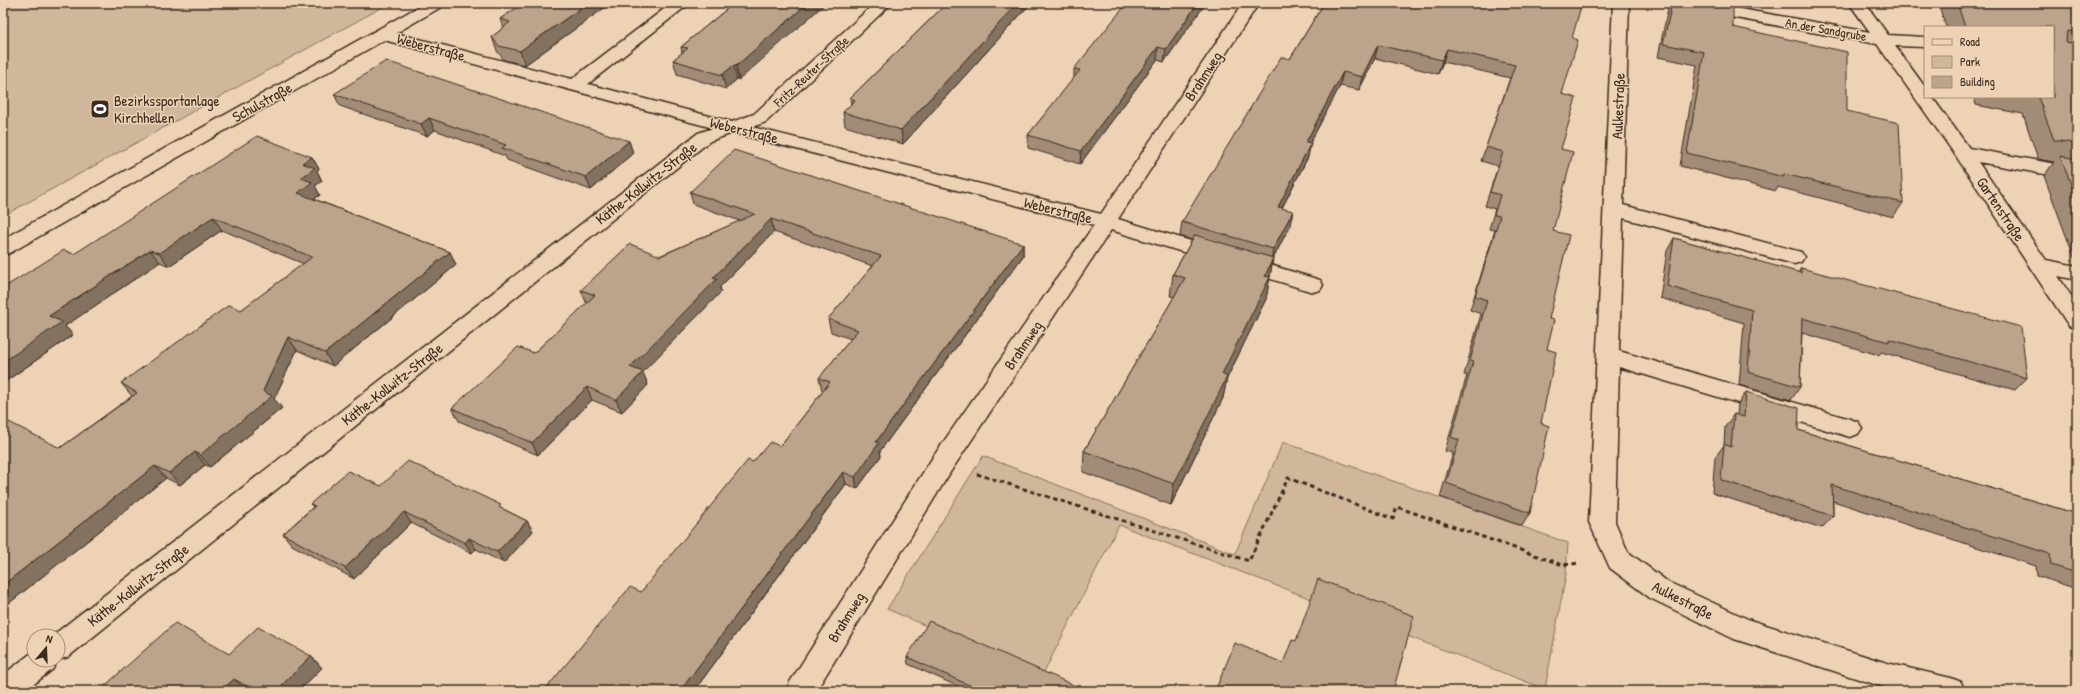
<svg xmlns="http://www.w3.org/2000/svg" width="2080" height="694" font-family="'Patrick Hand',sans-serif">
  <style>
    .green { fill: #d0b79c; stroke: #86705d }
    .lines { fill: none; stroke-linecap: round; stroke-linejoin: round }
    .minor-casing { stroke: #3b2a1e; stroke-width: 3 }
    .path { stroke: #3b2a1e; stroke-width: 3; stroke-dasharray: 4.5 3.5; stroke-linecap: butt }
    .minor { fill: #eed2b5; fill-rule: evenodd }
    .wall { fill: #a28c78; stroke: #3b2a1e }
    .shaded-wall { fill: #847261; stroke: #3b2a1e }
    .building { fill: #bca38b; stroke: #3b2a1e }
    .labels { text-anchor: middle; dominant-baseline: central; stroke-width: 3; stroke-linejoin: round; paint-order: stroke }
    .far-street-label { font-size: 13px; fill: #3b2a1e; stroke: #eed2b5 }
    .street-label { font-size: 15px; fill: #3b2a1e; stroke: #eed2b5 }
    .poi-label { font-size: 15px; fill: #3b2a1e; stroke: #eed2b5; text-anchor: start }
  </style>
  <rect width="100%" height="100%" fill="#eed2b5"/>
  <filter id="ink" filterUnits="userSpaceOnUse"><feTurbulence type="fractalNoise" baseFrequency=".025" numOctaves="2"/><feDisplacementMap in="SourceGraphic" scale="8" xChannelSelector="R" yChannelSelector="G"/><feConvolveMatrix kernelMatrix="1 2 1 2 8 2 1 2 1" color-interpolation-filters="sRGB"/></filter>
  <g filter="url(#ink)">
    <path class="green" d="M3,3H390L3,216Z
      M1283,442L1568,543L1566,574L1545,689L1119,525L1042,676L887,609L983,456L1235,554Z"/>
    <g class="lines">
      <g class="minor-casing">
        <path id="minor" d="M425,3H445L443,6L396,33L572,79L672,3H690L588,84L732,122L754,114L875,3H892L766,122L752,127L1101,214L1243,3H1259L1118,219L1320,280L1323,285L1320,290L1313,292L1111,230L951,471L816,691H786L790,682L933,457L1094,225L733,133L710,141L68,657L58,660H57L53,669L25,691H3V675L34,651V660H58V636H52L698,133L713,128L384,40L10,253L3,255V239Z
          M1613,3H1629L1623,205L1801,252L1804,257L1801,262L1794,264L1623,218L1619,351L1850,419L1858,422L1862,428L1858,434L1850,437L1619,367L1615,522L1628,552L1668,582L1750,620L1887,663L1951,678L1961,682L1965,691H1896L1734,639L1650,598L1610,568L1589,522Z
          M1673,3H1707L1870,32L1849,3H1865L1888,35L1925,37V47L1895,46L1925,87V97H1932L1969,148L2077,168V180L1978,162L2046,260L2077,266V280L2058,276L2077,305V329L2069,326L1956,156L1877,44L1681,8L1675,6Z"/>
      </g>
      <path class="path" d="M977,474L1249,561L1288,478L1393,519L1397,507L1563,565L1580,563"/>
      <use href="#minor" class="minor"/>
    </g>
    <path class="wall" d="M524,3H611L525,65L504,60L497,51L492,37L503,28L500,19Z
      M734,3L739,80L737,79L726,89L677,74L673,60L682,53L681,47Z
      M947,3H1031L903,144L845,126L843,112L851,104L850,98Z
      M1206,3L1164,62L1157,60L1080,164L1028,148V135L1074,78V69Z
      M1324,3L1572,38L1562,94L1561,149L1553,231L1549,319L1541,423L1530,513L1522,526L1440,497L1453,453L1445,451L1467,375H1464L1481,314L1470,310L1495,230L1489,229L1495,209L1485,206L1498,166L1481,161L1510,78L1443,62L1438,74L1375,58L1359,90L1340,86L1310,143L1308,157L1282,208L1290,225L1273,259L1266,299L1227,378L1223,398L1171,505L1083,472L1084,451L1174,297L1170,296L1173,274L1192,240L1180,236L1182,222L1290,59Z
      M1669,3H1727L1726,4L1733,27L1847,111L1903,203L1893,217L1778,187L1776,191L1680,166L1697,65L1658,57Z
      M1938,3H2077V265L2044,176L2054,162L2038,159L2023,114L1976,105L1974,97H2053V27H1946Z
      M334,94L629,141L633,153L591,190L507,160L505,156L435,130L427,136L340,106Z
      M312,157L319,169L317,171L322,181L315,186L320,195L314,199L450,252L456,265L333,366L297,350L274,399L282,408L210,467L205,465L180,485L166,478L3,608V519L5,518L3,517V424L60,448L132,396L121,383L241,310L304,264L222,230L169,266L160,262L65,326L73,335L3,383V288L74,254Z
      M690,192L1023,244V256L880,451L881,456L857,489L846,484L694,691H544L641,592L753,462L780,446L823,391L822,390L819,378L851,339L831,332L828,319L873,266L774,232L720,287L721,292L642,372L648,385L622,412L592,400L538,455L459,421L452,408L534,353L587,303L586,302L581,290L740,221L693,204Z
      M1674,238L1798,273L1801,268L2027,378L2015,390L1881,352L1879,355L1802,333L1800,387L1791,400L1739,385L1744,323L1660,298L1667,251Z
      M1746,392L1798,430L2077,514V589L2037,576L2036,566L1833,501V516L1822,528L1712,493L1715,457L1724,445L1725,427L1734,414L1737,415L1738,404Z
      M381,486L503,509L527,521L533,531L504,563L476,549L472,553L411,523L354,579L292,545L283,534L313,507L310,504Z
      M229,654L311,656L322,668L299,691H248L246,690L99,691Z
      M907,657L1087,691H968L908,664Z"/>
    <path class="shaded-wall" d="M588,3H611L525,65L520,51Z
      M808,3H826L739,80L736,66Z
      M1018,3H1031L903,144L901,130Z
      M1198,3H1206L1164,62L1166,49Z
      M1378,45L1375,58L1359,90L1362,77Z
      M1158,47L1157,60L1080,164L1081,151Z
      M1447,49L1443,62L1438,74L1442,60Z
      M734,65L737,79L726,89L722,75Z
      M1343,72L1340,86L1303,156L1306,142Z
      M429,118L435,130L427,136L421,124Z
      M629,141L633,153L591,190L586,177Z
      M1311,143L1308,157L1275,221L1278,207Z
      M312,157L319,169L317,171L322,181L315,186L320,195L305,205L298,193L301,178L302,163Z
      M1293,211L1290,225L1273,259L1266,299L1227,378L1223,398L1171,505L1174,484L1265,276L1271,263L1273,249Z
      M213,217L222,230L169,266L159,253Z
      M771,219L774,232L720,287L721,292L635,380L630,367L713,278Z
      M1023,244V256L880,451L881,456L857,489L855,477L876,442Z
      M150,250L160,262L65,326L73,335L3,383V362L49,316Z
      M450,252L456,265L333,366L325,353Z
      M288,337L297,350L274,399L282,408L210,467L200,455L263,391Z
      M643,372L648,385L622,412L616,400Z
      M587,387L592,400L538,455L532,443Z
      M195,452L205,465L180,485L169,473Z
      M155,466L166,478L3,608V585Z
      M843,472L846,484L694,691H680Z
      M404,512L411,523L354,579L345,568Z
      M527,521L533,531L504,563L497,552Z
      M469,538L476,549L472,553L465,543Z
      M311,656L322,668L299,691H276Z
      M234,679L246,690L244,691H221Z"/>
    <path class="building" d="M524,3H588L520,51L499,46L492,37L510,22L500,19Z
      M734,3H808L736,66L734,65L722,75L673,60L688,48L681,47Z
      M947,3H1018L901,130L843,112L855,100L850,98Z
      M1127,3H1198L1166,49L1158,47L1081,151L1028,135L1080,70L1074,69Z
      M1324,3H1582L1572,38L1578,40L1562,94L1576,98L1561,149L1573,152L1553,231L1569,235L1549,319L1554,320L1547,349L1556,352L1541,423L1549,426L1530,513L1446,483L1459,440L1451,437L1473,362L1470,361L1487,300L1475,296L1500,216L1494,215L1500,195L1490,192L1503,152L1486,147L1515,65L1447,49L1442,60L1378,45L1362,77L1343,72L1306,142L1311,143L1278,207L1293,211L1273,249L1182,222L1281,57L1290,59Z
      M1672,3H1720L1733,5V27L1847,52V111L1899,123L1903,203L1784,174V177L1687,153L1704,52L1663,44Z
      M1957,3H2077V32L2067,31L2066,42L2077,44V144L2054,140L2038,97H2053V27H1965Z
      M386,61L629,141L586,177L502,148L506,145L429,118L421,124L334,94Z
      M257,136L312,157L302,163L315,168L301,178L312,182L298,193L450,252L325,353L288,337L263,391L272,396L200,455L195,452L169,473L155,466L3,585V519L8,516L3,513V424L7,421L60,448L137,393L121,383L229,305L241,310L312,257L213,217L159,253L150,250L49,316L62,322L3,362V288L64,250L74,254Z
      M734,150L1023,244L876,442L879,443L855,477L843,472L680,691H544L630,587L641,592L748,460L753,462L770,442L780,446L830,382L819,378L858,330L828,319L881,256L771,219L713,278L717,279L630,367L643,372L616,400L587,387L532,443L452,408L518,347L534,353L595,295L581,290L630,244L660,256L755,214L690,192Z
      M2060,156L2077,159V200Z
      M1195,235L1273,258L1265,276L1270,277L1222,374L1227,377L1174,484L1084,451L1185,278L1173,274Z
      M1674,238L1801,273V268L2021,327L2027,378L1889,339V342L1802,318L1800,387L1748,372L1752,310L1667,286Z
      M1746,392L1799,408L1798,430L2077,514V573L2051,565L2050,554L1832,485L1833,516L1721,480L1724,444L1731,447L1734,414L1744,417Z
      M408,461L501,505L499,507L527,521L497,552L469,538L465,543L404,512L345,568L283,534L315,506L310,504L348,471L381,486Z
      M1318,579L1414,616L1393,691H1215L1235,643L1283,663L1292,640L1296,641Z
      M929,621L1087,691H982L907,657Z
      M175,623L229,654L258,627L311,656L276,691H255L234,679L221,691H99Z"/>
  </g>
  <defs>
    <g id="stadium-square" transform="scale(1)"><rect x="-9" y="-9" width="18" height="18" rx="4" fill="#3b2a1e" stroke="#eed2b5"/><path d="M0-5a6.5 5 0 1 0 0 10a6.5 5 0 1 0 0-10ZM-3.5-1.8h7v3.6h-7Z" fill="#fff"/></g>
  </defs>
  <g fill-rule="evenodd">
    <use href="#stadium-square" x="100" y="109"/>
  </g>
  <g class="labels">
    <g class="far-street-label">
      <text transform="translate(1826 29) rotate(10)">An der Sandgrube</text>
      <text transform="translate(811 71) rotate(-43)">Fritz-Reuter-Straße</text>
    </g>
    <g class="street-label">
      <text transform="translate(431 47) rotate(15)">Weberstraße</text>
      <text transform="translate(1203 76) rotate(-57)">Brahmweg</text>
      <text transform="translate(262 102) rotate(-29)">Schulstraße</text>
      <text transform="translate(1618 106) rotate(-88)">Aulkestraße</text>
      <text transform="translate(744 130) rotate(14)">Weberstraße</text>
      <text transform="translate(646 183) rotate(-38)">Käthe-Kollwitz-Straße</text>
      <text transform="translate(2001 209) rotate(56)">Gartenstraße</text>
      <text transform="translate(1058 210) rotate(14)">Weberstraße</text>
      <text transform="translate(1023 345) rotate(-56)">Brahmweg</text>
      <text transform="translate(392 384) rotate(-38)">Käthe-Kollwitz-Straße</text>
      <text transform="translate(138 585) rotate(-38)">Käthe-Kollwitz-Straße</text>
      <text transform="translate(1683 600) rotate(27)">Aulkestraße</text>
      <text transform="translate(846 617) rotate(-58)">Brahmweg</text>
    </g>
    <g class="poi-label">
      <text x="114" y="100">Bezirkssportanlage<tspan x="114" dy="17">Kirchhellen</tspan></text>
    </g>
  </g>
  <rect width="2080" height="694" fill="none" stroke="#eed2b5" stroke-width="16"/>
  <rect x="8" y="8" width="2064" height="678" fill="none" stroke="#3b2a1e" stroke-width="1.5" filter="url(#ink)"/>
  <rect x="1924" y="26" width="130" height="72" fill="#eed2b5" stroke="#a68f79"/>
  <rect x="1932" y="39" width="20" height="6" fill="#eed2b5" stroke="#a68f79"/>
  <text x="1960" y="46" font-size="12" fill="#3b2a1e">Road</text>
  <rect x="1932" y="56" width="20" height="12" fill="#d0b79c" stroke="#a68f79"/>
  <text x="1960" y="66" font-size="12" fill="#3b2a1e">Park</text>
  <rect x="1932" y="76" width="20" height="12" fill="#bca38b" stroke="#a68f79"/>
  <text x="1960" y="86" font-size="12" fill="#3b2a1e">Building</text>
  <g transform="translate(46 648) rotate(19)"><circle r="19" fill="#eed2b5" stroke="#a68f79"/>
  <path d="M0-3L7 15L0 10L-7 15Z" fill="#3b2a1e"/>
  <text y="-6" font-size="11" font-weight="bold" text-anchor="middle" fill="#3b2a1e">N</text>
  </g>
</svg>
